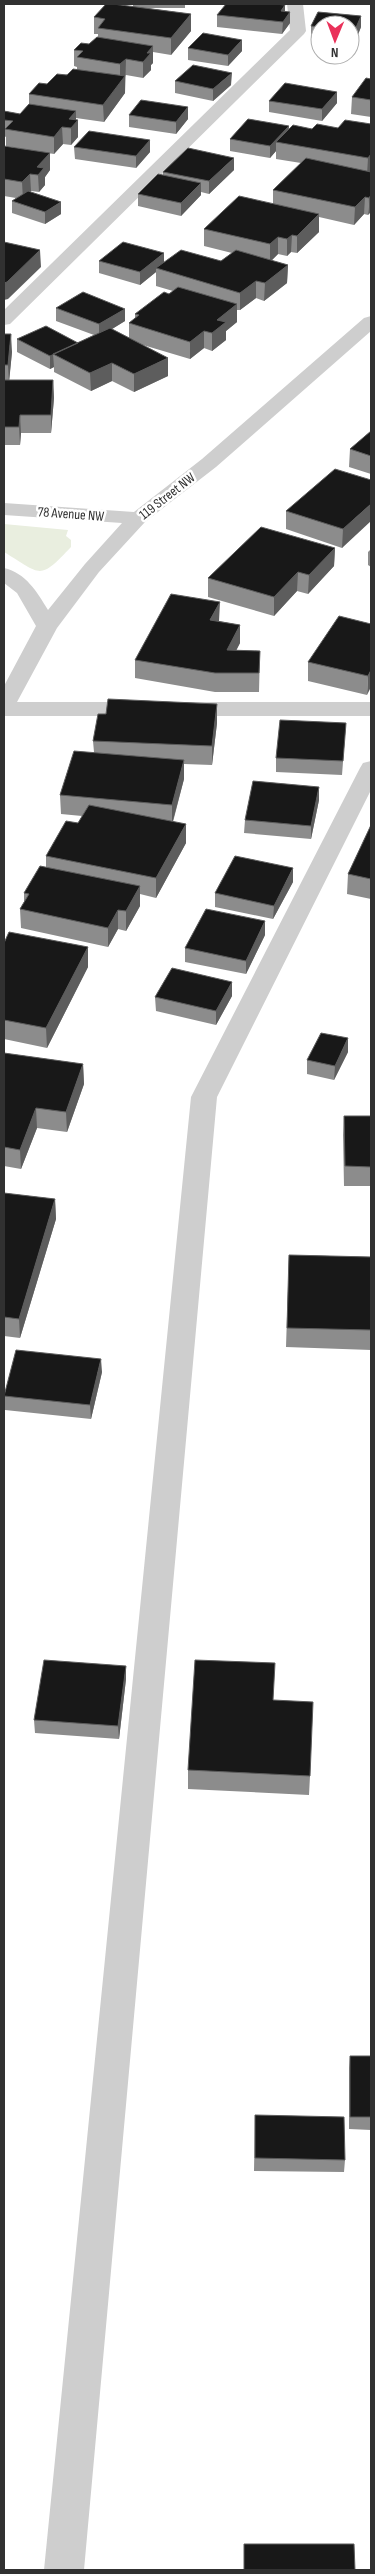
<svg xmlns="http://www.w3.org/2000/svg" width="375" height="2574" font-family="'Sofia Sans Condensed',sans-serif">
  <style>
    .green { fill: #e9eedf }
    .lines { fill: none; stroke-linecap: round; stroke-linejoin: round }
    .minor { fill: #cecece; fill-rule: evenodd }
    .wall { fill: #8c8c8c }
    .shaded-wall { fill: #5d5d5d }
    .building { fill: #181818; stroke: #5d5d5d }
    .labels { text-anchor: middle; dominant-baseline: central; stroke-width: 5; stroke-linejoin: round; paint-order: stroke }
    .far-street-label { font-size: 14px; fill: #313131; stroke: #fff }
  </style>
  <rect width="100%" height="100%" fill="#fff"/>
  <path class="green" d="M4,524L68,530L66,536L71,540V547C39,581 42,575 4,552Z"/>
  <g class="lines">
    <path class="minor" d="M287,4H303L306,31L304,34L10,324L4,325V310L290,30Z
      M371,316V331L216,467L145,522L99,572L57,628L17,702H371V716H4V686L36,626L17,593L4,583V568C26,573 37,592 48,610L85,564L122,523L4,515V503L134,512L202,459L364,318Z
      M371,761V790L217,1097L84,2570H44L191,1097L360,768L363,763Z"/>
  </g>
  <path class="wall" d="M133,4H185V8H147L191,14V31L171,55L153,52V63L151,65V70L143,78L126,75L125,76V93L104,122L76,118V120H78V137L71,145L63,144L54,154L6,146V137L4,136V111L20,114L29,104V94L77,69V67L74,66V50L89,44L98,37V34H94V17L133,6Z
    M311,4H351V5H311Z
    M290,12V23L282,34L217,27V15Z
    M318,12L361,16V27L355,42L350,41V25H320V38H311V26Z
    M188,48L242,51L228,66L188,60Z
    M371,79V123V117L351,114L352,97Z
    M175,81L231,85L213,101L175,93Z
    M337,92V103L322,121L269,112V101Z
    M129,115L188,119L176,134L129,127Z
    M371,124V170L370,171L371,172L368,215L364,214L354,225L319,217V232L297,253L291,252L287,256L278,254L271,261L288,265L287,283L264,301L256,298L240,310H237V322L226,331V340L212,351L204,348L190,359L143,345L168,376L134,392L112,381L91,391L54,372V367L50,369L17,352V339L78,343L94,335L56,321V308L125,309V321L112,329L129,338V323L135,318V314L173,291L156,286V272L140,285L99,273V261L164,253V263L221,261L232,253L204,246V229L273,204V190L301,163L276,159V151L270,158L230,151V139L289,126L288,130L338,128Z
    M150,140V152L136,168L75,159L74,147Z
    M4,147L50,153V170L45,177V185L39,192L31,191L30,192L61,214L45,224L12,213V201L16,198L4,196Z
    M234,170L209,194L201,192V195L181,216L138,206V194L163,175V172Z
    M4,334L12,352L9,380H53L54,398L51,433H21L20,445H4Z
    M371,431V474L349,467L350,449Z
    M371,480L342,548L286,529V511Z
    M335,548L334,566L308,594L297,591L274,616L208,597V578Z
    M371,549V567L368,565V552Z
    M219,621L240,625V643L236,650L260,651L259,692H215L135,678V660Z
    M371,624L367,695L308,681V662Z
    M217,704V723L212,765L184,764V779L173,822L186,843L156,898L140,894V906L126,931L118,929L108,947L21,928L20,909L24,902V893L46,867V856L78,823L82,816L61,814L60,795L94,752L93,741L106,714Z
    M346,723L342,775L276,772V758Z
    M319,787V800L311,839L244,833L245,820Z
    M371,825V899L347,894L348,874Z
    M293,882L273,919L215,907V893Z
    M265,935L246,974L185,962V948Z
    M4,943L88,947V967L47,1048L4,1039Z
    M232,982V996L216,1025L156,1011L155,997Z
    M348,1052L334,1080L307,1074V1060Z
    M4,1053L83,1064L84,1084L67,1132L37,1128L21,1169L4,1166Z
    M344,1116H371V1186H344L343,1135Z
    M4,1193L55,1199L56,1219L20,1338L4,1336Z
    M289,1255L371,1257V1350L286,1347Z
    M102,1372L91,1419L5,1410L4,1396Z
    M126,1666V1679L119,1739L35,1733L34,1720Z
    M273,1700L310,1776L309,1795L188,1789V1770Z
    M350,2056H371V2130L349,2129V2068Z
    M255,2115L345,2160L344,2172L254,2171Z"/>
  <path class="shaded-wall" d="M285,5V16L281,11Z
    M290,12V23L282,34L283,22Z
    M191,14V31L171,55V38Z
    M361,16V27L355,42V30Z
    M242,40V51L228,66V55Z
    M153,46V63L151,65V70L143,78V62L147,53Z
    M126,59L125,93L104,122L103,105L120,81V64Z
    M232,73L231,85L213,101V89Z
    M337,92V103L322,121V109Z
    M188,107V119L176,134V122Z
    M76,111V122L78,120V137L71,145V128L69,119Z
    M289,126L288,138L276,142V151L270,158V146Z
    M62,127L63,144L54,154V137Z
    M150,140V152L136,168V156Z
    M50,153V170L45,177V185L39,192L38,175L37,167Z
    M371,154V170L367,175L368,158Z
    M234,158V170L209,194V181Z
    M30,174L31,191L23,200L22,182Z
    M201,183V195L181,216V203Z
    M371,195V212L368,215L369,198Z
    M365,197L364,214L354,225L355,207Z
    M61,202V214L45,224V212Z
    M319,214V232L297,253V236Z
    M292,235L291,252L287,256V239Z
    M278,237V254L270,262V244Z
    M40,250L41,267L8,299L4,300V283Z
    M164,253V266L156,268V272L140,285V272Z
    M288,265L287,283L264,301L265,283Z
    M256,281V298L240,310V293Z
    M237,304V322L226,331V340L212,351V333L217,320Z
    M125,309V321L99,337V324Z
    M204,331V348L190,359V342Z
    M11,334L12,352L9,383L8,365Z
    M53,354L54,367L50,369V356Z
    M168,358V376L134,392V374Z
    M112,363V381L91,391L90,373Z
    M53,380L54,398L51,433V415Z
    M20,415L21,433L20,445L19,427Z
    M371,504V521L342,548L343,529Z
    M335,548L334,566L308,594L309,575Z
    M298,572L297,591L274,616V597Z
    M220,602L219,621L210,639V620Z
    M240,625V643L227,669V650Z
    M371,670V687L367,695L368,676Z
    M217,704V723L212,765V746Z
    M184,760V779L172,824V805Z
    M319,787V800L311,839V826Z
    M186,824V843L156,898V878Z
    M293,868V882L273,919L274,906Z
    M140,886V906L126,931V911Z
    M118,910V929L108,947V928Z
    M265,921V935L246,974V961Z
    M88,947V967L47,1048L46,1028Z
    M232,982V996L216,1025V1011Z
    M348,1038V1052L334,1080L335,1066Z
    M83,1064L84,1084L67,1132L66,1112Z
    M36,1108L37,1128L21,1169L20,1150Z
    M55,1199L56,1219L20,1338L19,1319Z
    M101,1359L102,1372L91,1419L90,1405Z
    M126,1666V1679L119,1739L118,1726Z"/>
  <path class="building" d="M106,4H113L191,14L171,38L98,28L105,19L94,17Z
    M226,4H276L285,5L281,11L290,12L283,22L217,15Z
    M318,12L361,16L355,30H350V25H320V27L311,26Z
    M203,33L242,40L228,55L188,48Z
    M97,37L153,46L147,53H151L143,62L126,59L120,64L77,57L83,51L74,50L81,43L89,44Z
    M193,65L232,73L213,89L175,81Z
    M73,69L125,76L103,105L29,94L39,83L47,84L57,74L67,75Z
    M366,78L371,79V100L352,97Z
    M285,83L337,92L322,109L269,101Z
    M141,100L188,107L176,122L129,115Z
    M29,104L76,111L69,119L78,120L71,128L62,127L54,137L5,129L13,121L4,120V111L20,114Z
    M248,119L289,126L270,146L230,139Z
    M345,120L371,124V154L368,158L276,142L293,125L312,129L317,124L338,128Z
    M89,131L150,140L136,156L74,147Z
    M4,146L50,153L37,167L44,168L38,175L30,174L22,182L4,179Z
    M188,148L234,158L209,181L163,172Z
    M306,158L371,172V195L369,198L365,197L355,207L273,190Z
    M158,174L201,183L181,203L138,194Z
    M28,191L61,202L45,212L12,201Z
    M239,196L319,214L297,236L292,235L287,239L278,237L270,244L204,229Z
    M4,242L40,250L7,282L4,283Z
    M123,242L164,253L140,272L99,261Z
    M181,250L221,261L236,250L288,265L265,283L256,281L240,293L156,268Z
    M178,287L237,304L217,320L226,322L212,333L204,331L190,342L129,323L139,315L135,314L164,292L169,294Z
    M83,292L125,309L99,324L56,308Z
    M46,326L78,343L50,356L17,339Z
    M110,328L168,358L134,374L112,363L90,373L53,354Z
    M4,334H11L8,365H4Z
    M4,380H53L51,415H20L19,427H4Z
    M371,431V456L350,449Z
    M335,469L371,480V504L343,529L286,511Z
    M261,527L335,548L309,575L298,572L274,597L208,578Z
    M171,594L220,602L210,620L240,625L227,650L260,651L259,673H215L135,660Z
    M339,616L371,624V670L368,676L308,662Z
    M108,699L217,704L212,746L93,741L98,714H106Z
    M280,720L346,723L343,761L276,758Z
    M74,751L184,760L172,805L60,795Z
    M253,781L319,787L311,826L245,820Z
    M89,805L186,824L156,878L46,856L66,821L78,823Z
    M371,825V879L348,874Z
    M235,856L293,868L274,906L215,893Z
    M40,866L140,886L126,911L118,910L108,928L20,909L29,894L24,893Z
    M206,909L265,921L246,961L185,948Z
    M9,932L88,947L46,1028L4,1020V943Z
    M172,968L232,982L216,1011L155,997Z
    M321,1033L348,1038L335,1066L307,1060Z
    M4,1053L83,1064L66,1112L36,1108L20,1150L4,1147Z
    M344,1116H371V1167L345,1166Z
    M4,1193L55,1199L19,1319L4,1317Z
    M289,1255L371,1257V1330L287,1328Z
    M16,1350L101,1359L90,1405L4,1396Z
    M44,1660L126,1666L118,1726L34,1720Z
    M195,1660L275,1663L273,1700L313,1702L310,1776L188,1770Z
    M350,2056H371V2117H350Z
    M255,2115L344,2117L345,2160L255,2158Z
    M244,2544H354L355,2570H244Z"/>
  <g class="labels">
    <g class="far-street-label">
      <text transform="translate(167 496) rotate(-38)">119 Street NW</text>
      <text transform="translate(71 514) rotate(4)">78 Avenue NW</text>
    </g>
  </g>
  <rect width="375" height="2574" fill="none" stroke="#313131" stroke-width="10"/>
  <g transform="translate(335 40) rotate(181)"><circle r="24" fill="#ffffff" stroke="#adadad"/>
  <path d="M0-4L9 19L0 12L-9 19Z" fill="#ea315a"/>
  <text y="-8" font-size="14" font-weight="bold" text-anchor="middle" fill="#313131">N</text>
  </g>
</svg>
